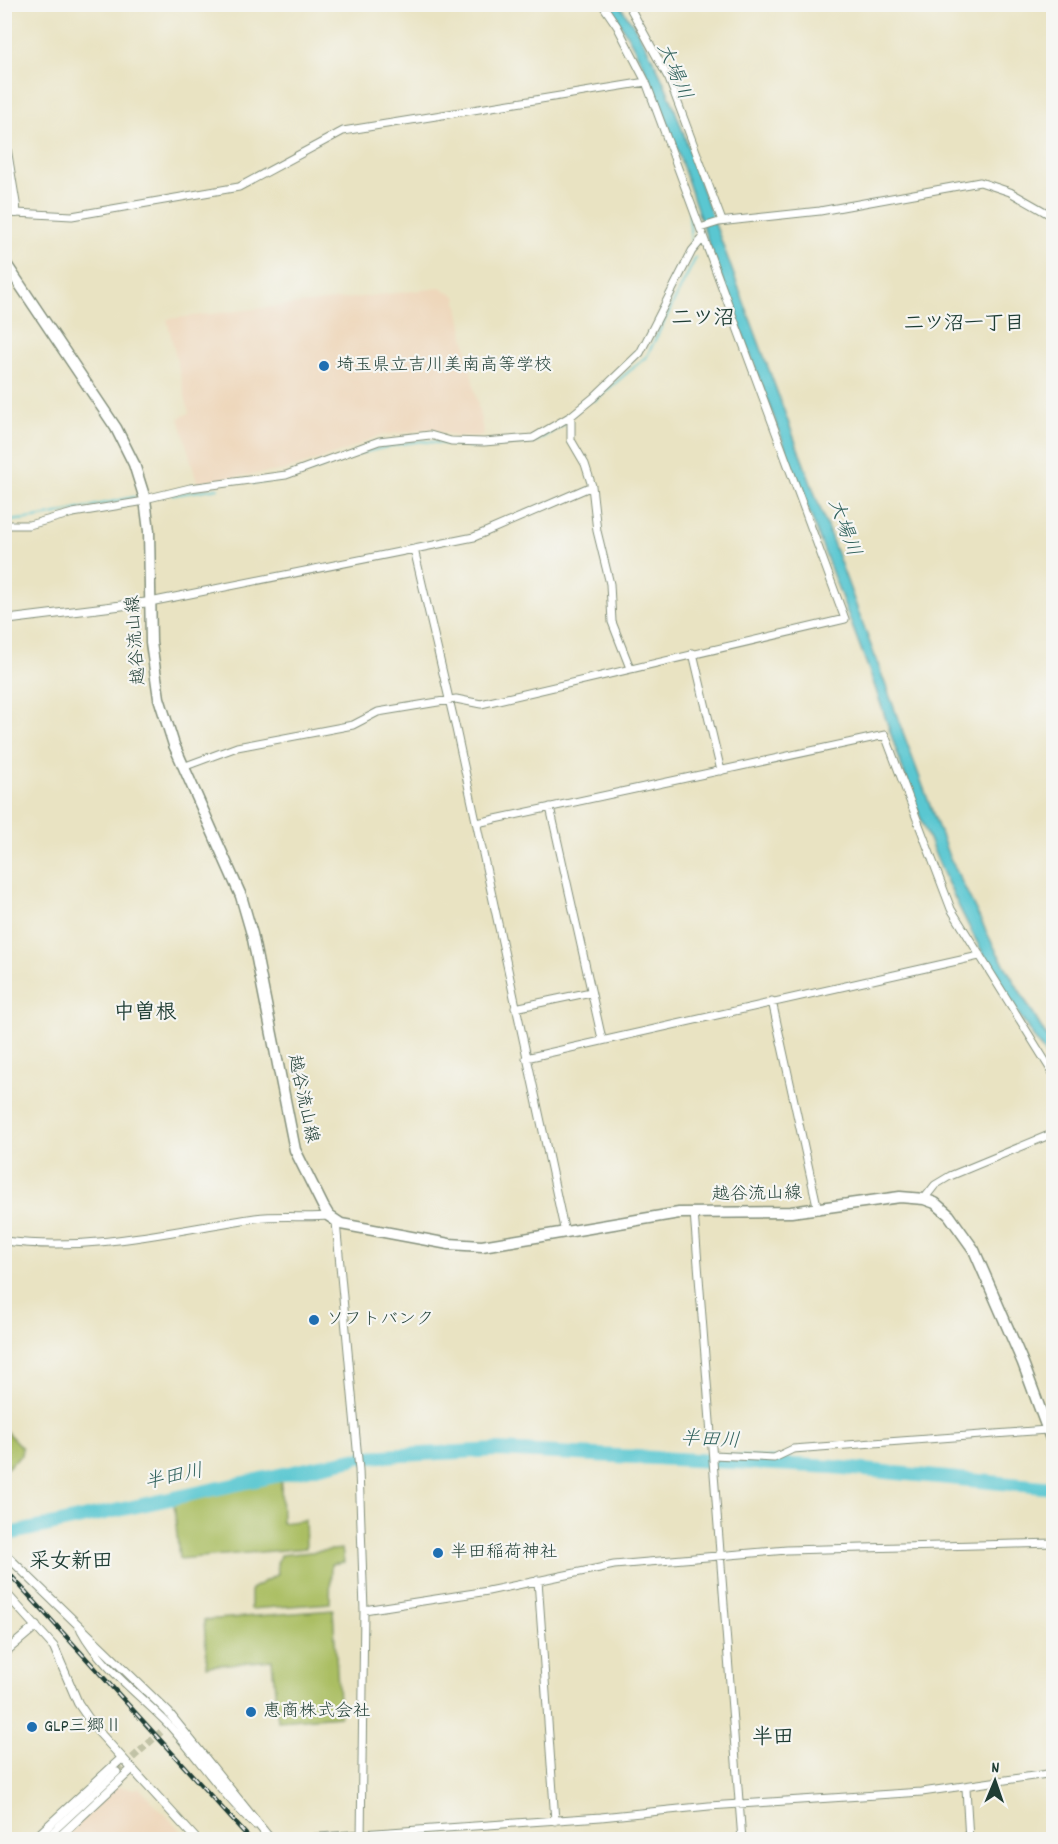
<svg xmlns="http://www.w3.org/2000/svg" width="1058" height="1844" font-family="Dekko,'Klee One',sans-serif">
  <style>
    .built { fill: #eed7bb }
    .green { fill: #aabe62; stroke: #647e4b; stroke-width: 1.5 }
    .water { fill: #5ac7d1; stroke: #3c8282; stroke-width: 1.5 }
    .lines { fill: none; stroke-linecap: round; stroke-linejoin: round }
    .stream { stroke: #5ac7d1; stroke-width: 2 }
    .river { stroke: #5ac7d1; stroke-width: 14 }
    .minor-tunnel { stroke: #c1c2a6; stroke-width: 7; stroke-dasharray: 7 3.5; stroke-linecap: butt }
    .minor-casing { stroke: #84907b; stroke-width: 9 }
    .tertiary-casing { stroke: #84907b; stroke-width: 10 }
    .primary-casing { stroke: #84907b; stroke-width: 13 }
    .minor { stroke: #fff; stroke-width: 7 }
    .tertiary { stroke: #fff; stroke-width: 8 }
    .primary { stroke: #fff; stroke-width: 10 }
    .rail-casing { stroke: #1f3d34; stroke-width: 4.5 }
    .rail { stroke: #f6f6f2; stroke-width: 2; stroke-dasharray: 7; stroke-linecap: butt }
    .poi-dot { fill: #1f6fb2; stroke: #f6f6f2; stroke-width: 2 }
    .labels { text-anchor: middle; dominant-baseline: central; stroke-width: 4.5; stroke-linejoin: round; paint-order: stroke }
    .poi-label { font-size: 18px; fill: #1f3d34; stroke: #f6f6f2; text-anchor: start }
    .street-label { font-size: 18px; fill: #1f3d34; stroke: #f6f6f2 }
    .water-label { font-size: 20px; font-style: italic; fill: #2e605b; stroke: #f6f6f2 }
    .neighbourhood-label { font-size: 20px; font-weight: bold; fill: #1f3d34; stroke: #f6f6f2 }
    .quarter-label { font-size: 21px; font-weight: bold; fill: #1f3d34; stroke: #f6f6f2 }
  </style>
  <rect width="100%" height="100%" fill="#f6f6f2"/>
  <filter id="ink" filterUnits="userSpaceOnUse"><feTurbulence type="fractalNoise" baseFrequency=".0167" numOctaves="2"/><feDisplacementMap in="SourceGraphic" scale="12" xChannelSelector="R" yChannelSelector="G"/><feConvolveMatrix kernelMatrix="1 2 1 2 8 2 1 2 1" color-interpolation-filters="sRGB"/></filter>
  <filter id="wash" filterUnits="userSpaceOnUse"><feTurbulence type="fractalNoise" baseFrequency=".008" numOctaves="4" result="noise"/><feDisplacementMap in="SourceGraphic" scale="24" xChannelSelector="R" yChannelSelector="G"/><feGaussianBlur stdDeviation="1.35" result="paint"/><feColorMatrix in="noise" values="0 0 0 0 0 0 0 0 0 0 0 0 0 0 0 0 0 1.4 0 .05"/><feComposite in="paint" operator="in"/></filter>
  <g filter="url(#wash)">
    <rect width="100%" height="100%" fill="#e9e3c2"/>
    <path class="built" d="M440,288L456,296L484,436L457,437L432,429L377,436L347,450L286,470L197,482L179,418L189,413L167,319Z
      M116,1787L140,1789L189,1839L63,1840Z"/>
    <path class="green" d="M5,1430L22,1448L21,1455L5,1470Z
      M281,1480L282,1523L305,1520L306,1548L179,1559L174,1502Z
      M342,1549L344,1562L331,1564L330,1603L251,1609V1589L278,1574L277,1564L280,1555Z
      M333,1610L340,1716L278,1721L272,1660L207,1666L204,1620Z"/>
    <path class="water" d="M608,5H619C658,55 679,117 698,178L948,854L994,947L1053,1048V1066C1002,993 959,915 926,832C905,780 889,726 870,673C819,537 768,402 717,266C684,178 663,83 608,5Z"/>
    <g class="lines">
      <path class="stream" d="M689,212L691,243
        M594,401L647,356L696,257
        M253,483L287,479L365,452L400,444L421,441L474,447L535,442L566,423
        M173,495L218,488
        M4,521C48,519 91,505 135,497"/>
      <path class="river" d="M364,1457L497,1450L833,1467L1054,1488
        M4,1535L353,1459"/>
    </g>
  </g>
  <g filter="url(#ink)">
    <g class="lines">
      <path class="minor-tunnel" d="M117,1772L162,1731"/>
      <g class="minor-casing">
        <path id="minor" d="M628,4L669,79L722,221
          M16,213L72,216L239,187L343,131L646,82
          M700,228L719,222L820,211L980,182L1010,192L1054,217
          M571,416V440L585,464L592,486
          M145,499L190,488L286,475L379,441L430,435L451,441L484,442L533,438L571,416L593,398L640,353L692,251L703,238
          M4,525H29L73,513L145,501
          M414,549L456,729L565,1233
          M150,602L474,537L592,486L597,531L610,584L612,622L630,668
          M693,653L721,771
          M183,767L237,747L353,725L378,712L456,699L481,704L845,619L646,82L617,26L602,4
          M550,807L602,1039
          M477,823L885,735L951,909L1054,1075
          M772,1001L818,1210
          M515,1008L591,992
          M526,1058L979,956
          M924,1199L935,1185L950,1176L1054,1133
          M694,1212L742,1840
          M336,1222L359,1470L364,1610L361,1840
          M4,1241C91,1252 171,1231 255,1218C280,1215 305,1218 329,1216
          M713,1455L774,1458L793,1449L1047,1430
          M538,1580L555,1821
          M364,1610L488,1591L614,1565L787,1550L1054,1543
          M81,1630C101,1667 139,1694 168,1724C198,1757 222,1795 255,1825
          M966,1788L969,1840
          M44,1840L117,1772
          M277,1840L601,1817L709,1806L922,1792L1054,1773"/>
      </g>
      <g class="tertiary-casing">
        <path id="tertiary" d="M4,133L16,206V213L4,212
          M4,620L150,602
          M4,1553L168,1712L271,1840
          M4,1591L54,1647L78,1703L95,1728L197,1840
          M4,1653L36,1626
          M33,1840L122,1758
          M56,1840L132,1769"/>
      </g>
      <g class="primary-casing">
        <path id="primary" d="M4,261L116,428L134,464L145,499L149,531L151,643L159,698L174,745L241,896L252,934L295,1150L323,1206L329,1216L341,1224L449,1244L482,1246L679,1213L791,1212L900,1197L924,1199L935,1203L949,1215L974,1250L1023,1363L1054,1447"/>
      </g>
      <use href="#minor" class="minor"/>
      <use href="#tertiary" class="tertiary"/>
      <use href="#primary" class="primary"/>
      <g class="rail-casing">
        <path id="rail" d="M4,1568L251,1840"/>
      </g>
      <use href="#rail" class="rail"/>
    </g>
  </g>
  <g class="poi-dot">
    <circle cx="324" cy="366" r="6"/>
    <circle cx="314" cy="1320" r="6"/>
    <circle cx="438" cy="1553" r="6"/>
    <circle cx="251" cy="1712" r="6"/>
    <circle cx="32" cy="1727" r="6"/>
  </g>
  <g class="labels">
    <g class="poi-label">
      <text x="336" y="366">埼玉県立吉川美南高等学校</text>
      <text x="326" y="1320">ソフトバンク</text>
      <text x="450" y="1553">半田稲荷神社</text>
      <text x="263" y="1712">恵商株式会社</text>
      <text x="44" y="1727">GLP三郷Ⅱ</text>
    </g>
    <g class="street-label">
      <text transform="translate(137 640) rotate(-94)">越谷流山線</text>
      <text transform="translate(302 1099) rotate(78)">越谷流山線</text>
      <text transform="translate(757 1195) rotate(-1)">越谷流山線</text>
    </g>
    <g class="water-label">
      <text transform="translate(673 72) rotate(67)">大場川</text>
      <text transform="translate(843 528) rotate(70)">大場川</text>
      <text transform="translate(710 1441) rotate(3)">半田川</text>
      <text transform="translate(174 1478) rotate(-12)">半田川</text>
    </g>
    <g class="neighbourhood-label">
      <text x="964" y="325">二ツ沼一丁目</text>
    </g>
    <g class="quarter-label">
      <text x="703" y="320">二ツ沼</text>
      <text x="145" y="1014">中曽根</text>
      <text x="71" y="1563">采女新田</text>
      <text x="773" y="1739">半田</text>
    </g>
  </g>
  <rect width="1058" height="1844" fill="none" stroke="#f6f6f2" stroke-width="24"/>
  <g transform="translate(995 1781) rotate(2)" stroke="#f6f6f2" stroke-width="4.5" paint-order="stroke">
  <path d="M0-4.5L10 22L0 15L-10 22Z" fill="#1f3d34"/>
  <text y="-9" font-size="16" font-weight="bold" text-anchor="middle" fill="#1f3d34">N</text>
  </g>
</svg>
